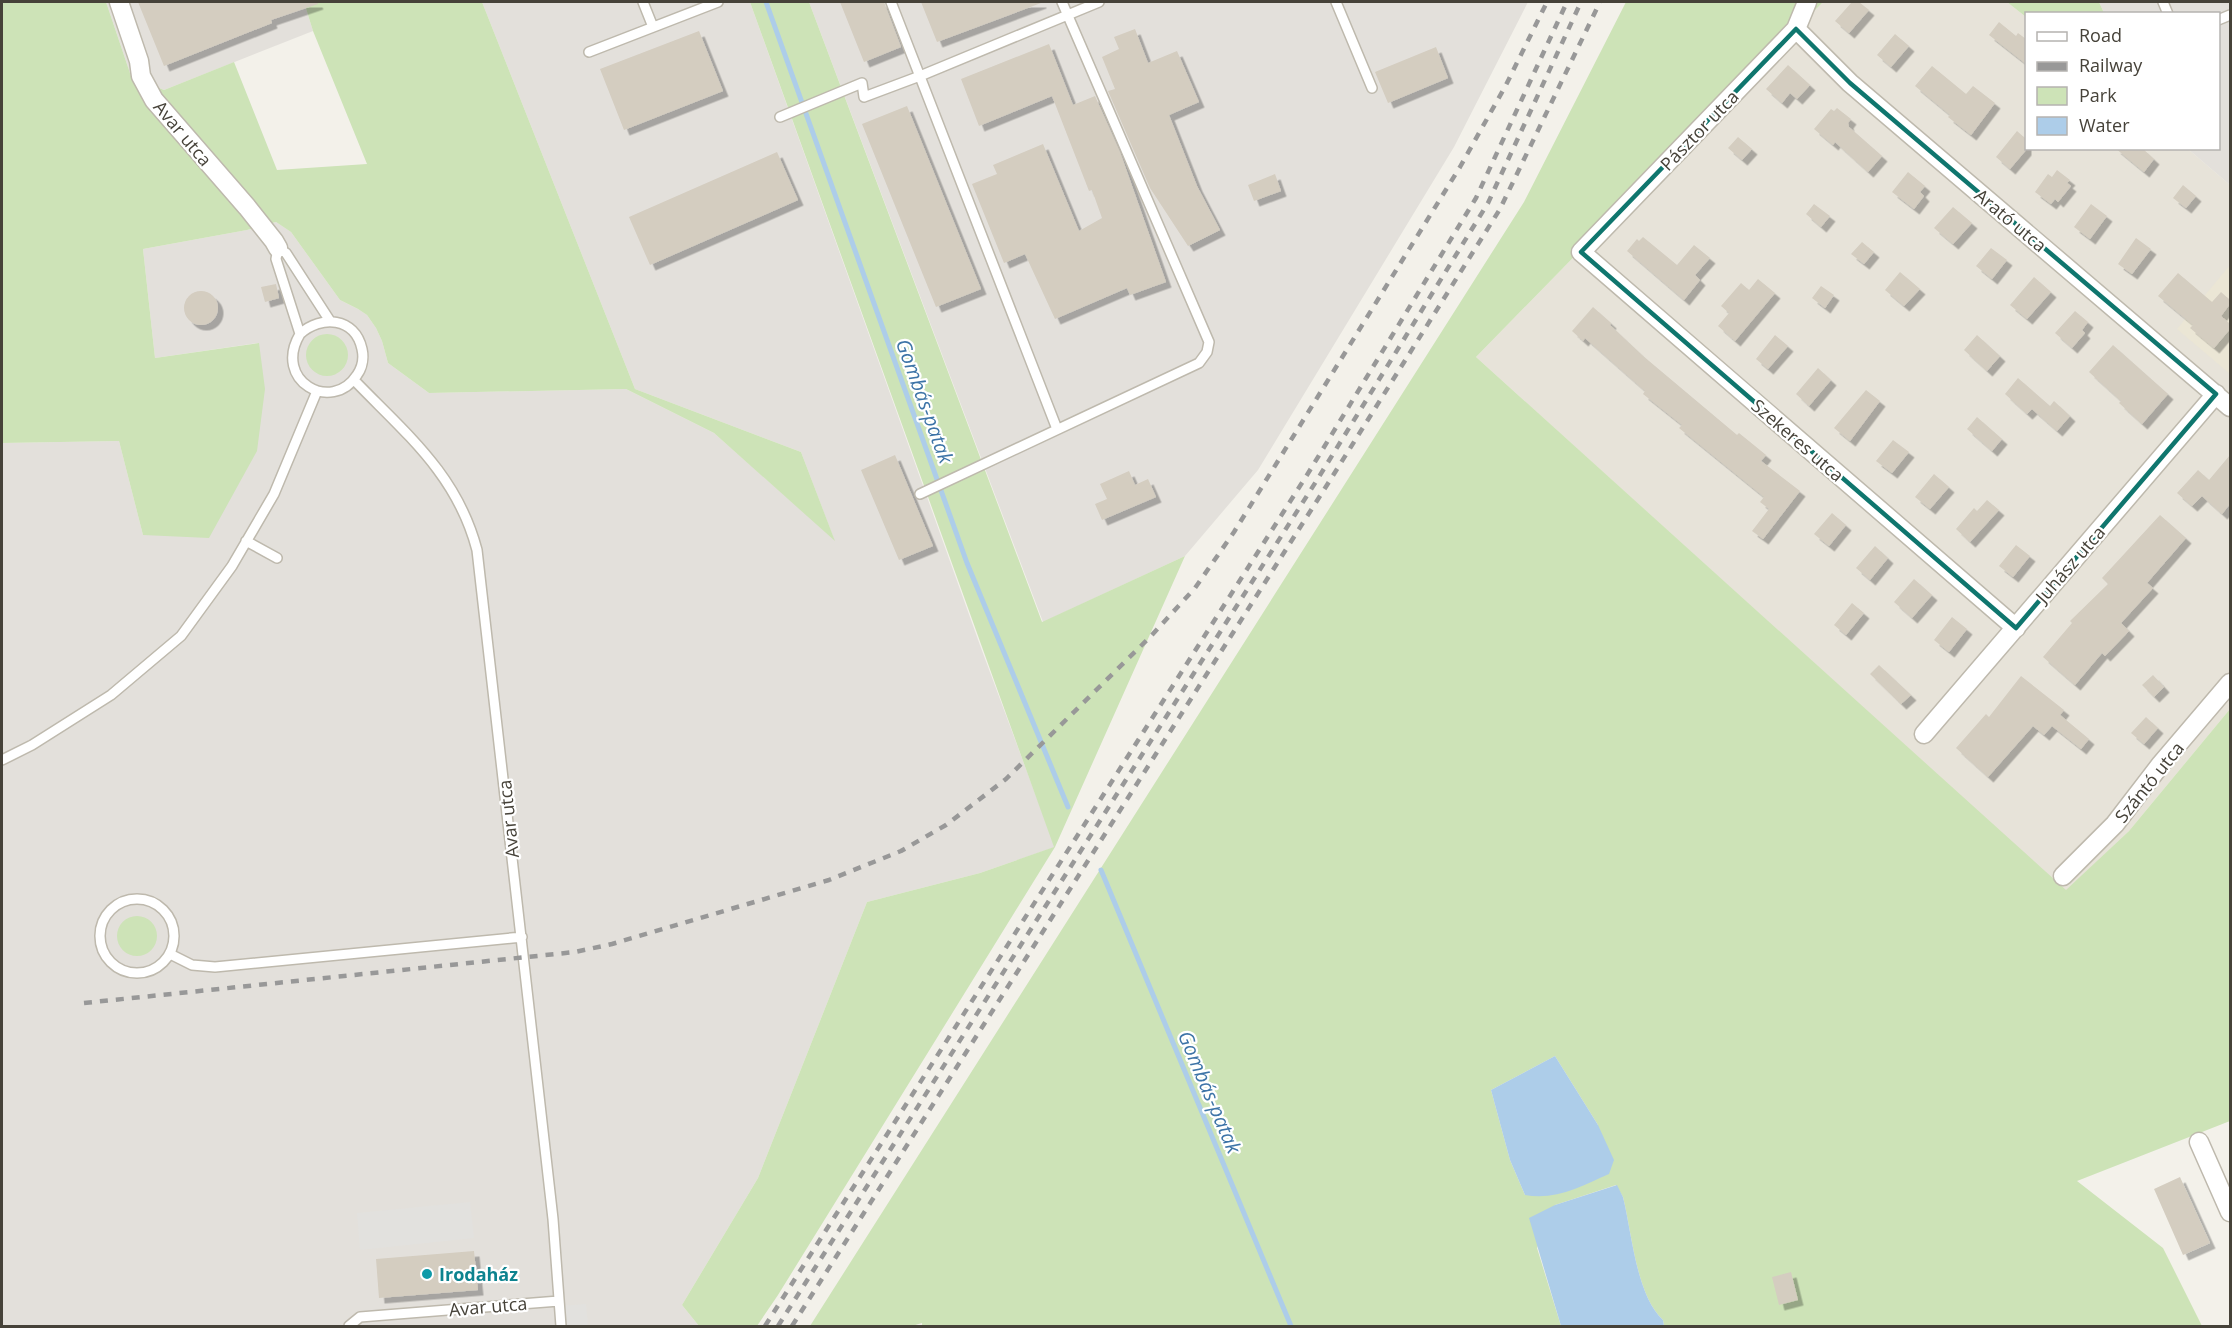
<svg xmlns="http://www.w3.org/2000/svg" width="2232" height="1328" font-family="'Open Sans',sans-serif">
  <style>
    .residential { fill: #e7e3d9 }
    .industrial { fill: #e3e0db }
    .education { fill: #ebe6d5 }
    .green { fill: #cde3b7; fill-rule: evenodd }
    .parking { fill: #e2e1de }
    .water { fill: #adcde9 }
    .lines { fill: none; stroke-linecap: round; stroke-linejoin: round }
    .stream { stroke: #adcde9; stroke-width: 5 }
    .building { fill: #d4cdc0; filter: url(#shadow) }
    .lane-casing { stroke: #beb9ad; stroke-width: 12 }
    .street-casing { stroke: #beb9ad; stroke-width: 21 }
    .lane { stroke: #fff; stroke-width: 9 }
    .street { stroke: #fff; stroke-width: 18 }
    .rail { stroke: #989898; stroke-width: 4.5; stroke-dasharray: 8 8; stroke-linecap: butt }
    .marked { fill: none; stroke: #0f766e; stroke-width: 4.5; stroke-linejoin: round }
    .culture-dot { fill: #0f9aa8; stroke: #fff; stroke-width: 2 }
    .labels { text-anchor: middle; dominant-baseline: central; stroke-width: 4.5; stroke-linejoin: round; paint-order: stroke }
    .street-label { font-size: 18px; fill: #464239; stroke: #fff }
    .culture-label { font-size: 18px; font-weight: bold; fill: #0d838f; stroke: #fff; text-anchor: start }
    .water-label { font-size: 20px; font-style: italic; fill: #3d74a7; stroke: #fff }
  </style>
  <defs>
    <filter id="shadow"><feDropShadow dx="5.5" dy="5.5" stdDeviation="0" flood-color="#0004"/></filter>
  </defs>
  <rect width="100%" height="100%" fill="#f3f1ea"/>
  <path class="residential" d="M1823,2H2007L2026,17V148L2188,149L2230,185V709L2129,831L2066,891L1476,357Z"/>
  <path class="industrial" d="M106,2H304L313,31L164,90L131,76Z
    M482,2H750L981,648L1055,847L980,873L867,902L758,1178L682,1305L699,1326H2V443L119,441L143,535L258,343L155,358L143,249L247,230L276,222L291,232L340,300L358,309L367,315L376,328L382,341L388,363L429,393L626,389L714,433L834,539L801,452L635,389Z
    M809,2H1528L1454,147L1258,470L1185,556L1043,622Z
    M2099,2H2230V185L2188,149L2218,148V14L2104,13Z"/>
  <path class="education" d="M2230,265V374L2177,329Z"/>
  <path class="green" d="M2,2H106L131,76L164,90L234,62L277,170L367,164L313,31L304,2H482L635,389L801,452L835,541L714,433L626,389L429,393L388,363L382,341L376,328L367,315L358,309L340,300L291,232L276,222L247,230L143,249L155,358L259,343L265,389L257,451L209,538L143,535L119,441L2,443Z
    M750,2H809L1042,622L1185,556L1055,847L778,1295L757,1326H699L682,1305L758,1178L867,902L980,873L1054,847Z
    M1626,2H1823L1476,357L2066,890L2129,831L2230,709V1121L2077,1181L2163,1248L2202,1326H1664L1663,1320C1636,1295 1632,1233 1623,1197L1616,1185L1555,1205L1537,1248L1561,1326H922V1323L912,1326H810L1524,202ZM1555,1056L1598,1125L1525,1195L1510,1160L1491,1090Z
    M2007,2H2099L2104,13L2026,14V17Z
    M306 355a21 21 0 1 1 42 0a21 21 0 1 1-42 0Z
    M117 936a20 20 0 1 1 40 0a20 20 0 1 1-40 0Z"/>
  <path class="parking" d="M470,1202L474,1238L360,1250L357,1213Z
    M586,1304L588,1326H561L559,1306Z"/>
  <path class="water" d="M1555,1056L1598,1125L1614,1160L1609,1174C1582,1186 1555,1201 1525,1195L1510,1160L1491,1090Z
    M1617,1185L1623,1197C1632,1233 1636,1295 1663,1320L1664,1326H1561L1529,1218L1555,1205Z"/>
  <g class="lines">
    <path class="stream" d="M766,2L967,563L1068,807
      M1101,870L1291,1326"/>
  </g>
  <path class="building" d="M138,2H317L318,4L271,20L272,23L164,66Z
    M840,2H884L901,47L864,62Z
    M921,2H1041V3L937,42Z
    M1852,2H1859L1869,10L1849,33L1835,21Z
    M1999,22L2016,36L2018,33L2026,39V64L1989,35Z
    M1135,29L1148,63L1177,51L1199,102L1169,115L1197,186L1220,230L1188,246L1150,188L1108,91L1115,89L1102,57L1119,49L1114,37Z
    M699,31L723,91L624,130L600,69Z
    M1895,34L1909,46L1891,67L1877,55Z
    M1049,44L1073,105L1095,96L1120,152L1166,282L1130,295L1127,288L1055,319L1025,254L1004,263L972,184L997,174L993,165L1043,144L1079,231L1102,218L1092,190L1089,191L1052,96L979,126L961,79Z
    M1436,47L1448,78L1388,103L1375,72Z
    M1788,65L1810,85L1797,99L1790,93L1782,103L1766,89Z
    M1932,66L1966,94L1973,86L1995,103L1971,135L1948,117L1950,115L1915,86Z
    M907,106L981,289L936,307L862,124Z
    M1837,108L1851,119L1848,123L1849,127L1882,156L1868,172L1835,142L1833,145L1814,129L1831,109L1834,111Z
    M2017,131L2026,139V150L2010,169L1996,157Z
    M1738,137L1752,149L1742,160L1728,148Z
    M2115,148H2142L2154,159L2144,172Z
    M777,152L798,200L650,265L629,217Z
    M2057,170L2070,180L2067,183L2071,186L2058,202L2055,199L2051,204L2035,192L2048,174L2052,177Z
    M1908,172L1925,186L1920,192L1924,196L1914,209L1892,192Z
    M1275,174L1281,191L1254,201L1248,185Z
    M2183,185L2196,196L2186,208L2173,198Z
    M1814,204L1830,216L1821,227L1806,214Z
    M2091,204L2107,216L2090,239L2074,227Z
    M1953,207L1972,223L1953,244L1934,228Z
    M1643,237L1677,265L1694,245L1710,258L1695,275L1700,280L1684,300L1627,251L1637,239L1639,241Z
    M2136,238L2151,249L2132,274L2118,264Z
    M1862,242L1874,252L1864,264L1851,254Z
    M1991,248L2007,260L1992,279L1976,266Z
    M1900,272L1920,289L1904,306L1885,290Z
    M2178,273L2212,302L2221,292L2230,300V304L2221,316L2230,324V329L2214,348L2190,328L2193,325L2158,296Z
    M2034,277L2051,292L2027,319L2010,305Z
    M1758,279L1775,293L1735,341L1718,326L1729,313L1721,306L1741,283L1749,290Z
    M276,284L279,298L265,302L261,287Z
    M1821,286L1834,295L1825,308L1812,298Z
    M184 308a17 17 0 1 1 34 0a17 17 0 1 1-34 0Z
    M1593,307L1611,323L1610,325L1643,356L1737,435L1739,433L1766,455L1761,461L1800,491L1763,539L1752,531L1769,509L1760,502L1764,497L1679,428L1682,425L1643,394L1645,391L1585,338L1583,341L1572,331Z
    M2075,311L2088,322L2082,330L2085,333L2072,348L2055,333Z
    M1775,335L1788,346L1768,369L1756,359Z
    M1977,335L2000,356L1987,371L1964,350Z
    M2113,345L2168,394L2142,424L2119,403L2121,401L2089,372Z
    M1818,368L1831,380L1809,406L1796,394Z
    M2018,378L2050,406L2054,401L2070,416L2057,431L2032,409L2027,414L2005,394Z
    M1866,390L1880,401L1850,441L1834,428Z
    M1977,417L2002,439L1992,451L1967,429Z
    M1893,440L1909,452L1892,473L1876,461Z
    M895,455L933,546L899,560L861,470Z
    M2230,455V504L2222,514L2202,496L2192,506L2177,493L2198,470L2209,480Z
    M1129,471L1135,485L1148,479L1156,497L1102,520L1095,504L1107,499L1100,484Z
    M1934,474L1949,487L1930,509L1915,497Z
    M1987,500L1999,510L1970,542L1956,529L1974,508L1977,511Z
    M1832,513L1846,525L1829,546L1814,534Z
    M2160,515L2186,538L2147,583L2153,588L2121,623L2129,631L2105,656L2102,653L2075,685L2043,657L2072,623L2070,621L2108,584L2102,578Z
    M2016,545L2030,556L2013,577L1999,566Z
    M1875,546L1888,558L1870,580L1856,568Z
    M1914,579L1932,595L1912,618L1894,602Z
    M1852,603L1864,613L1846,635L1834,625Z
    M1952,617L1967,629L1949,652L1934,640Z
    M1879,665L1911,695L1901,704L1870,674Z
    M2153,675L2164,687L2154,697L2142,685Z
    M2021,676L2064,710L2060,715L2089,739L2081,749L2052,726L2044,735L2033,726L1988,777L1956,748L1986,714L1989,717Z
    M2146,717L2158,728L2144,744L2131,733Z
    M2180,1177L2210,1243L2183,1255L2154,1189Z
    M474,1251L478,1290L379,1298L376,1259Z
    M1791,1272L1798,1300L1779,1305L1772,1277Z"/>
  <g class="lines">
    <g class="lane-casing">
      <path id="lane" d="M643,2L653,27
        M891,2L1057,429
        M1336,2L1372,88
        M2163,2L2168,14
        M2218,20L2230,15
        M589,52L718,2
        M780,117L862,83L864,97L920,76L1099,2
        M300,334C321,315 355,317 362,349C364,358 362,368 357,375C332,414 272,381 300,334L276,259L278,248L286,253L330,321
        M354,380C406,434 457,474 477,550L553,1219L561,1326
        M920,494L1199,363L1207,352L1209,342L1062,2
        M246,541L277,558
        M2,760L32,745L111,695L181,636L232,566L274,494L317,391
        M100 936a37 37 0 1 1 74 0a37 37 0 1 1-74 0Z
        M170,954L192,965L215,967L522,937
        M349,1326L360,1317L559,1301"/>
    </g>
    <g class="street-casing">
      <path id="street" d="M119,2L139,61L141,76L154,100L247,207L274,241L278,248
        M1807,2L1796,29L1581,252L2016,628
        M1796,29L1850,83L2230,407
        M1924,734L2216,394
        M2063,876L2115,824L2161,764L2230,683
        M2199,1142L2230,1212"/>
    </g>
    <use href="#lane" class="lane"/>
    <use href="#street" class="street"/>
    <path class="rail" d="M84,1003L575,952L612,944L829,880L901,851L946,825L1006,779L1151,636L1195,588L1234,532L1460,167L1506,85L1547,2
      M765,1326L1307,475L1476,198L1567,2
      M778,1326L1317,480L1488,203L1581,2
      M792,1326L1327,485L1500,209L1600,2"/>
  </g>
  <path class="marked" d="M1796,29L1850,83L2216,394L2016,628L1581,252Z"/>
  <circle class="culture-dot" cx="427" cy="1274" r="6"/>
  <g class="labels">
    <g class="street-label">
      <text transform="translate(1699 130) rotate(-46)">Pásztor utca</text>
      <text transform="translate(183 133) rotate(50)">Avar utca</text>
      <text transform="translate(2011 220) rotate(40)">Arató utca</text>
      <text transform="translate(1798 440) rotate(41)">Szekeres utca</text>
      <text transform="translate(2070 564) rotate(-49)">Juhász utca</text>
      <text transform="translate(2149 782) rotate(-51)">Szántó utca</text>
      <text transform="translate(508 819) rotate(-96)">Avar utca</text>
      <text transform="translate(488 1306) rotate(-5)">Avar utca</text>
    </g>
    <g class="culture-label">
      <text x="439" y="1274">Irodaház</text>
    </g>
    <g class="water-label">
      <text transform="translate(925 401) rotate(70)">Gombás-patak</text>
      <text transform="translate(1210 1092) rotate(67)">Gombás-patak</text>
    </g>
  </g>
  <rect width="2232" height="1328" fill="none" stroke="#464239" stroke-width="6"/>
  <rect x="2025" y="12" width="195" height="138" fill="#ffffff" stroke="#b5b3b0" stroke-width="1.5"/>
  <rect x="2037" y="32" width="30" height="9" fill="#ffffff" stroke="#b5b3b0" stroke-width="1.5"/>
  <text x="2079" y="42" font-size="18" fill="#464239">Road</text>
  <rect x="2037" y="62" width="30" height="9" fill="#989898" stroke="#b5b3b0" stroke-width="1.5"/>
  <text x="2079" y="72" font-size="18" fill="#464239">Railway</text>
  <rect x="2037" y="87" width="30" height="18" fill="#cde3b7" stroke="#b5b3b0" stroke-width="1.5"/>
  <text x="2079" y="102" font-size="18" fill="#464239">Park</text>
  <rect x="2037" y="117" width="30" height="18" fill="#adcde9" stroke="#b5b3b0" stroke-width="1.5"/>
  <text x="2079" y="132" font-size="18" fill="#464239">Water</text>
</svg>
